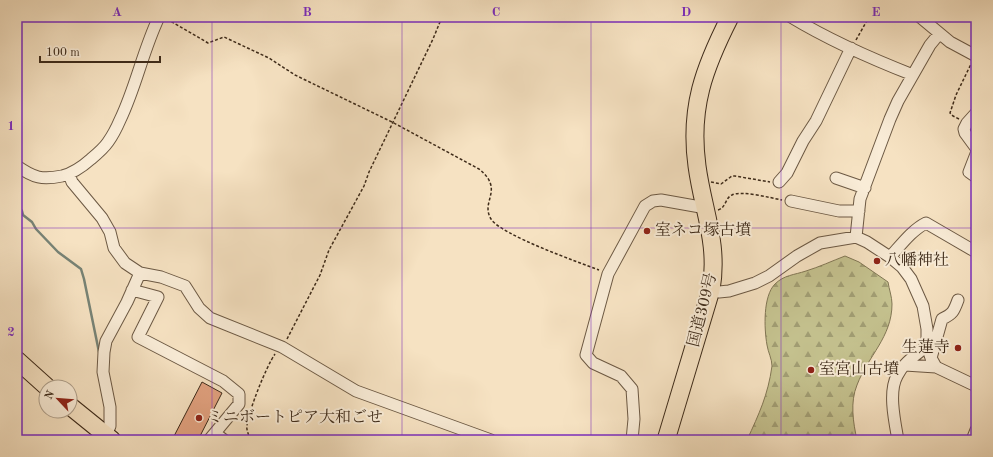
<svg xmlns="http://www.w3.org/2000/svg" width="993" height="457" font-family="'Old Standard TT','Noto Serif JP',serif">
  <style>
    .forest { fill: url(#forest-firs); stroke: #817654 }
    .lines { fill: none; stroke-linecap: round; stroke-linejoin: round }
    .stream { stroke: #778376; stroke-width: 2.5 }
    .building { fill: #e1a17f; stroke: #3e2b1a }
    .minor-casing { stroke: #6c5944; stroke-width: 13 }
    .highway-casing { stroke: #3e2b1a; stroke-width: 19 }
    .path { stroke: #3e2b1a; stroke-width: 1.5; stroke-dasharray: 3 2; stroke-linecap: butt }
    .minor { stroke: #f9ecd7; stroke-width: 11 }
    .highway { stroke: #f6e2c2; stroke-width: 17 }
    .grid { fill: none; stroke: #7b2cbf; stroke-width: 1; stroke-opacity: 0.55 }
    .poi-dot { fill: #8f2418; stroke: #f9ecd7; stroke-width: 1.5 }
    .labels { text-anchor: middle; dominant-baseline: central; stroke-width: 4; stroke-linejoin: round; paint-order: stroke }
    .poi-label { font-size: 16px; fill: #3e2b1a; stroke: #f9ecd7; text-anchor: start }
    .street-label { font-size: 16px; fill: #3e2b1a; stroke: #f9ecd7 }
    .neatline { fill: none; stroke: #7b2cbf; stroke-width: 1.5 }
    .grid-label { font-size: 13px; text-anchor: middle; font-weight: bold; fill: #7b2cbf }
  </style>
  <defs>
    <pattern id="forest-firs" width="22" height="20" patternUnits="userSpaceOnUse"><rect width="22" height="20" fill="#c4c18e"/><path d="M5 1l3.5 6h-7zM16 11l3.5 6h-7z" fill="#a19d73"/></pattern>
  </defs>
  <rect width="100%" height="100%" fill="#f6e2c2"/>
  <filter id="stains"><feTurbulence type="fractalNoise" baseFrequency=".005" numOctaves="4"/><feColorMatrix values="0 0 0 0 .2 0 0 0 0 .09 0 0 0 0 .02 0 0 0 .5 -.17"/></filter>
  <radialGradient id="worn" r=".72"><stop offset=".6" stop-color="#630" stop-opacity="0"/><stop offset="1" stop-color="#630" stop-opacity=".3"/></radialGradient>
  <path class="forest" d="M845,256L859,262L888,282C889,289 892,297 892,304C892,337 868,356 857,385C850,402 853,422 857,440H747C759,414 768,395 772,366C772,359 768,352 767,345C764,328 763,296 775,284C784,275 794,275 806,271C819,267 832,261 845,256Z"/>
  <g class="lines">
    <path class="stream" d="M17,204L22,211L23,215L32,222L36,229L58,252L81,269L84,279L99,352"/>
  </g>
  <path class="building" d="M202,382L222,393L198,440H172Z"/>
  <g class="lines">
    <g class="minor-casing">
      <path id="minor" d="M791,17C829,40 872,59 913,75
        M920,17L950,42L976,56
        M976,113L967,123L964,129L965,133L976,148
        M976,154L969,172L976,177
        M17,166C34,178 42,180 62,176C74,173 82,167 91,159C97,154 104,148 108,142C113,135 117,127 120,120C136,87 143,50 159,17
        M69,174L72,182L102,218L110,232L114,248L125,263L140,273L161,277L185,286L199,308L210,318L282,347L356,391L491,440
        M836,178L865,188
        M779,182L787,173L803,141L816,121L851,48
        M791,201L839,211H859
        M856,237L860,199L890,119L898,101L930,45L939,34
        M890,257C901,245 912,230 926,223L976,252
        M132,290L158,297L138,337L223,381L239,394V404L209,440
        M711,290L719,292L729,291L755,283L769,276L797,256L820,243L856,237L867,242L890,257L902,267L911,279L923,306L927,329V346C916,355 903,363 897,376C888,392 895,423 898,440
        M927,346L931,358L936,367L976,386
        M931,358L942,319C953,314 954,311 958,300
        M905,365L936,367
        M215,433L224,440
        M106,435L110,426V407L103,372L104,352L106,341L127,302L140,273
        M632,440L634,419L632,389L621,376L593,363L586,355L608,274L645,206L653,201L661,200L706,208
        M972,440L976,430"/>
    </g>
    <g class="highway-casing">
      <path id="highway" d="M17,360L47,387
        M70,406L112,440
        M666,440L711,290C719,243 703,211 697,166C689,108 704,68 730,17"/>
    </g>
    <path class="path" d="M167,19L208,43L224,37L269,58L295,75L392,122L479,169C505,190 480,201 491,219C501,235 578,262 599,270
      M856,40L869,17
      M959,119L953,116L950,113L956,95L971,64
      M711,182L721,184L732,176H735L770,182
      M718,210C726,208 725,198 732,195C741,190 771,198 782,200
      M287,339L320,275L329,250L364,186L369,172L433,39L442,17
      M250,440C249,435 246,430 247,425C249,410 266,367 275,354"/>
    <use href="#minor" class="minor"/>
    <use href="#highway" class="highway"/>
  </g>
  <path class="grid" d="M212,17V440M402,17V440M591,17V440M781,17V440M17,228H976"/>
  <g class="poi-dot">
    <circle cx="647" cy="231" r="4"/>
    <circle cx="877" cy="261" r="4"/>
    <circle cx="958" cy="348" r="4"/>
    <circle cx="811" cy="370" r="4"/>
    <circle cx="199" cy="418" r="4"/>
  </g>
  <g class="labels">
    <g class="poi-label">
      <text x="655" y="231">室ネコ塚古墳</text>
      <text x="885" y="261">八幡神社</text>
      <text x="950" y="348" text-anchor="end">生蓮寺</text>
      <text x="819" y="370">室宮山古墳</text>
      <text x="207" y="418">ミニボートピア大和ごせ</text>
    </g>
    <g class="street-label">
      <text transform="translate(703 310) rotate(-76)">国道309号</text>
    </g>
  </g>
  <rect width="993" height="457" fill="none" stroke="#f6e2c2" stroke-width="44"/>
  <g transform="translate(58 399) rotate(296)"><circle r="19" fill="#f9ecd7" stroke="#ae9f8b"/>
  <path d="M0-3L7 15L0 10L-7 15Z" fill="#8f2418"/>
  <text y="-6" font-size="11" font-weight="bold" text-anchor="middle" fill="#3e2b1a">N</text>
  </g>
  <path d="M40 56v6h120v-6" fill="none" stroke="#3e2b1a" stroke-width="2"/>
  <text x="46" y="56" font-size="12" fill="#3e2b1a" stroke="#f9ecd7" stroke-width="3" paint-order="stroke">100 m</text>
  <rect x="22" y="22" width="949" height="413" class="neatline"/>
  <g class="grid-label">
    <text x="117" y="16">A</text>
    <text x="307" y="16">B</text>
    <text x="496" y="16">C</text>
    <text x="686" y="16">D</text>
    <text x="876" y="16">E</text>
    <text x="11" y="130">1</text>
    <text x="11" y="336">2</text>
  </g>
  <rect width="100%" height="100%" filter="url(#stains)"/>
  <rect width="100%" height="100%" fill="url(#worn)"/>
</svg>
